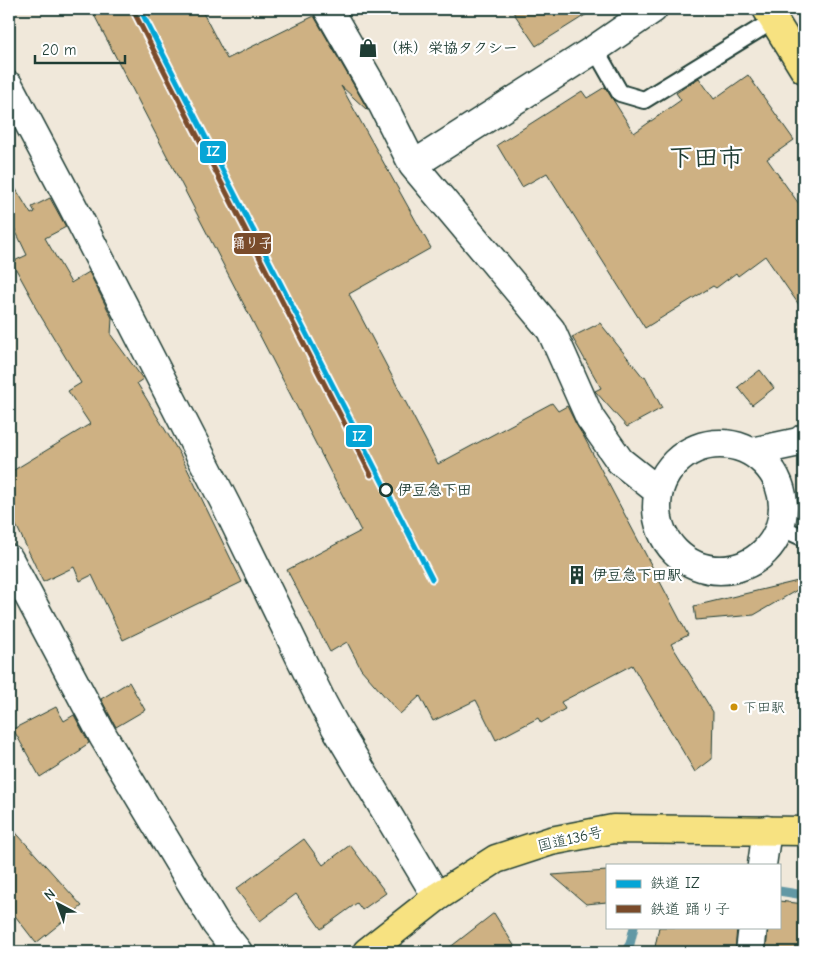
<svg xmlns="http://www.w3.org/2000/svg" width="813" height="961" font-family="'Comic Neue','Klee One',sans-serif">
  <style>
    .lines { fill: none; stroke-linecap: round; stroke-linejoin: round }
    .stream { stroke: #6298a5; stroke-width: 9 }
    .building { fill: #ceb183; stroke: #1f3d34 }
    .service-casing { stroke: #1f3d34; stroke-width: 20 }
    .minor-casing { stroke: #1f3d34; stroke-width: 31 }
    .tertiary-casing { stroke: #1f3d34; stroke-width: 31 }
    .trunk-casing { stroke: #1f3d34; stroke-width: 31 }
    .service { stroke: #fff; stroke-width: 16 }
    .minor { stroke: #fff; stroke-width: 28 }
    .tertiary { stroke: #fff; stroke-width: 28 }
    .trunk { stroke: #f7e281; stroke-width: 28 }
    .rail-1-casing { stroke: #fff; stroke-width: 9 }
    .rail-2-casing { stroke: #fff; stroke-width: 9 }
    .rail-1 { stroke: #06a5d6; stroke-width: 5 }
    .rail-2 { stroke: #7a4b2a; stroke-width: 5 }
    .stop-dot { fill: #fff; stroke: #1f3d34; stroke-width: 2.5 }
    .bus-dot { fill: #cc910a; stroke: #fff; stroke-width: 2 }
    .labels { text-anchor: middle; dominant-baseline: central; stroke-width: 4.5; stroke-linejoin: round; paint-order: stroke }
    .bus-label { font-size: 14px; fill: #1f3d34; stroke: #fff; text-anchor: start }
    .poi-label { font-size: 15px; font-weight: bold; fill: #1f3d34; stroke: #fff; text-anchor: start }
    .stop-label { font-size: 15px; font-weight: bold; fill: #1f3d34; stroke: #fff; text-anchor: start }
    .street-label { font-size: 15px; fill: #1f3d34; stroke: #fff }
    .town-label { font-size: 25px; font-weight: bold; fill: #1f3d34; stroke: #fff }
    .line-badge { stroke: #fff; stroke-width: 2 }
    .badge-label { font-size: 14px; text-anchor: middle; font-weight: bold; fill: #fff }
  </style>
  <rect width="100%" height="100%" fill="#f0e8da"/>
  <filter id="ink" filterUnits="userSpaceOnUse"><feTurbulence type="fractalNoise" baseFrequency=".02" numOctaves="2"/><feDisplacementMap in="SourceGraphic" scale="10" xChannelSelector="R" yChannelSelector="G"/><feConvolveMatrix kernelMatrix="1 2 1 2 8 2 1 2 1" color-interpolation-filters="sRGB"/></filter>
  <g filter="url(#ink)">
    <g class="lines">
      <path class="stream" d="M779,891L804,895
        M625,952L630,944L634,927"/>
    </g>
    <path class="building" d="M91,9H201L227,59L314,16L368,110H367L341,86L431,248L349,294L438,464L552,403L558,411L567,406L576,424L584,437L688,635L671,644L713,712L712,759L695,772L632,665L561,702L565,709L541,723L538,718L496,740L476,700L433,721L420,696L400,714L361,669L347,642L330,652L287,570L361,531Z
      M511,9H595L536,46Z
      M748,75L794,140L767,159L804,211V312L765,256L738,276L736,273L716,288L713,286L645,328L547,173L522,187L497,145L582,91L587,98L605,87L634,133L681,100L676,93L699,78L714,99Z
      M14,186L31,214L35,212L32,207L50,198L66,227L45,238L71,283L89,272L112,318L111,335L143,379L137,383L181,456L242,582L123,640L92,575L80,581L74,567L43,582L18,529L9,514V473L90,424L68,391L81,383L34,305L35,304L12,262L27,255L9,217V188Z
      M600,323L643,377L645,376L662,408L627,427L595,391L601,388L572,337Z
      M760,370L774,388L752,405L738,387Z
      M802,580L804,586L754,615L696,620L694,606Z
      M129,682L145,710L116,727L101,699Z
      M56,707L64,721L74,715L89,743L80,749L81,751L40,777L13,729Z
      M9,825L82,906L36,943L9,908Z
      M304,839L323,865L350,845L386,893L362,910L357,903L321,929L296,894L260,921L236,889Z
      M607,871V902L586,904L552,875Z
      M779,901L804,904V952H766L768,927H779Z
      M494,913L518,952H444Z
      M659,927H737L735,952H654Z"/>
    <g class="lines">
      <g class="service-casing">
        <path id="service" d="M595,49L620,93L644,100L774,20
          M780,527L804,538"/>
      </g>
      <g class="minor-casing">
        <path id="minor" d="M328,9L383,105L413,165L551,330L590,418L620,461L658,491
          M9,86L71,203L227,507L322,702L336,728L437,897
          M413,165L595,49L653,9
          M657 507a63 63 0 1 1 126 0a63 63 0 1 1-126 0Z
          M752,452L799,442L804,438
          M762,865L767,830
          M750,952L753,927"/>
      </g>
      <g class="tertiary-casing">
        <path id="tertiary" d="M9,559L103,736L216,924L238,952"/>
      </g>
      <g class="trunk-casing">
        <path id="trunk" d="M767,9L804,69
          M367,952L437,897L496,859L551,841L613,829L804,831"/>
      </g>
      <use href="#service" class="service"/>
      <use href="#minor" class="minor"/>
      <use href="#tertiary" class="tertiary"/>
      <use href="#trunk" class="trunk"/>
      <g class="rail-1-casing">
        <path id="rail-1" d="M140,9L432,579"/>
      </g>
      <g class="rail-2-casing">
        <path id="rail-2" d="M134,12L371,475"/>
      </g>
      <use href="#rail-1" class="rail-1"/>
      <use href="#rail-2" class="rail-2"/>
    </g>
  </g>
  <defs>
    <g id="shop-bare" transform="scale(1.5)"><path d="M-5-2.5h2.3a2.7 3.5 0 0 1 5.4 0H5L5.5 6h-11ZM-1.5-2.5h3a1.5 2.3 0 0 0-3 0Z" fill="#1f3d34" stroke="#fff" stroke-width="2.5" paint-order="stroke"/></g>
    <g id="building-bare" transform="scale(1.5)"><path d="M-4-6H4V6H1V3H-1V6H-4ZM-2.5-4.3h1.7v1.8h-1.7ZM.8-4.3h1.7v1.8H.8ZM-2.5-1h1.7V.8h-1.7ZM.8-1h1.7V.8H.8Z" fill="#1f3d34" stroke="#fff" stroke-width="2.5" paint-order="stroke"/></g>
  </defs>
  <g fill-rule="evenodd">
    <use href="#shop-bare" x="368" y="48"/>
    <use href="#building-bare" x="577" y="575"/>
  </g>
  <circle class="stop-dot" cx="386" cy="490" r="6"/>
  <circle class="bus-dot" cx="734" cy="707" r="4.5"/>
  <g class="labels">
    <g class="bus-label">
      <text x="743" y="707">下田駅</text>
    </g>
    <g class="poi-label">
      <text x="383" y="48">（株）栄協タクシー</text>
      <text x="592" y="575">伊豆急下田駅</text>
    </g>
    <g class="stop-label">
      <text x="397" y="490">伊豆急下田</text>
    </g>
    <g class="street-label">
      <text transform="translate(570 839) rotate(-13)">国道136号</text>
    </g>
    <g class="town-label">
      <text x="706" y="157">下田市</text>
    </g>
  </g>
  <g class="line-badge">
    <rect x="199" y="140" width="28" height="24" rx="5" fill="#06a5d6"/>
    <rect x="233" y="232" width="39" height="23" rx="5" fill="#7a4b2a"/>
    <rect x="345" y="424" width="28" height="24" rx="5" fill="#06a5d6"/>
  </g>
  <g class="badge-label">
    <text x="213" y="156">IZ</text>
    <text x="252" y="248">踊り子</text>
    <text x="359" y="441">IZ</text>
  </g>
  <rect width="813" height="961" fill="none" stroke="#fff" stroke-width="30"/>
  <rect x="15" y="15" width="783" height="931" fill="none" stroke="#1f3d34" stroke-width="2" filter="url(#ink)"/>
  <rect x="606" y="864" width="175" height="65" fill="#ffffff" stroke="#a5b1ae"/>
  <rect x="616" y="880" width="25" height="8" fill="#06a5d6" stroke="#a5b1ae"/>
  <text x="650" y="888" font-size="15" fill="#1f3d34">鉄道 IZ</text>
  <rect x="616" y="905" width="25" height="8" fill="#7a4b2a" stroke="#a5b1ae"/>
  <text x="650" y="914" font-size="15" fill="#1f3d34">鉄道 踊り子</text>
  <g transform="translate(58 904) rotate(319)" stroke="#ffffff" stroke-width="4" paint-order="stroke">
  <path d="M0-4L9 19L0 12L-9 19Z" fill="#1f3d34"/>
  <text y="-8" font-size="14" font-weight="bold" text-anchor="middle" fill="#1f3d34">N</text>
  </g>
  <path d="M35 55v8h90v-8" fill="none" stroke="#1f3d34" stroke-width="2.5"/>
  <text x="42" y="55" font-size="15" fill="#1f3d34" stroke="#ffffff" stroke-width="4" paint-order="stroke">20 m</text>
</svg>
